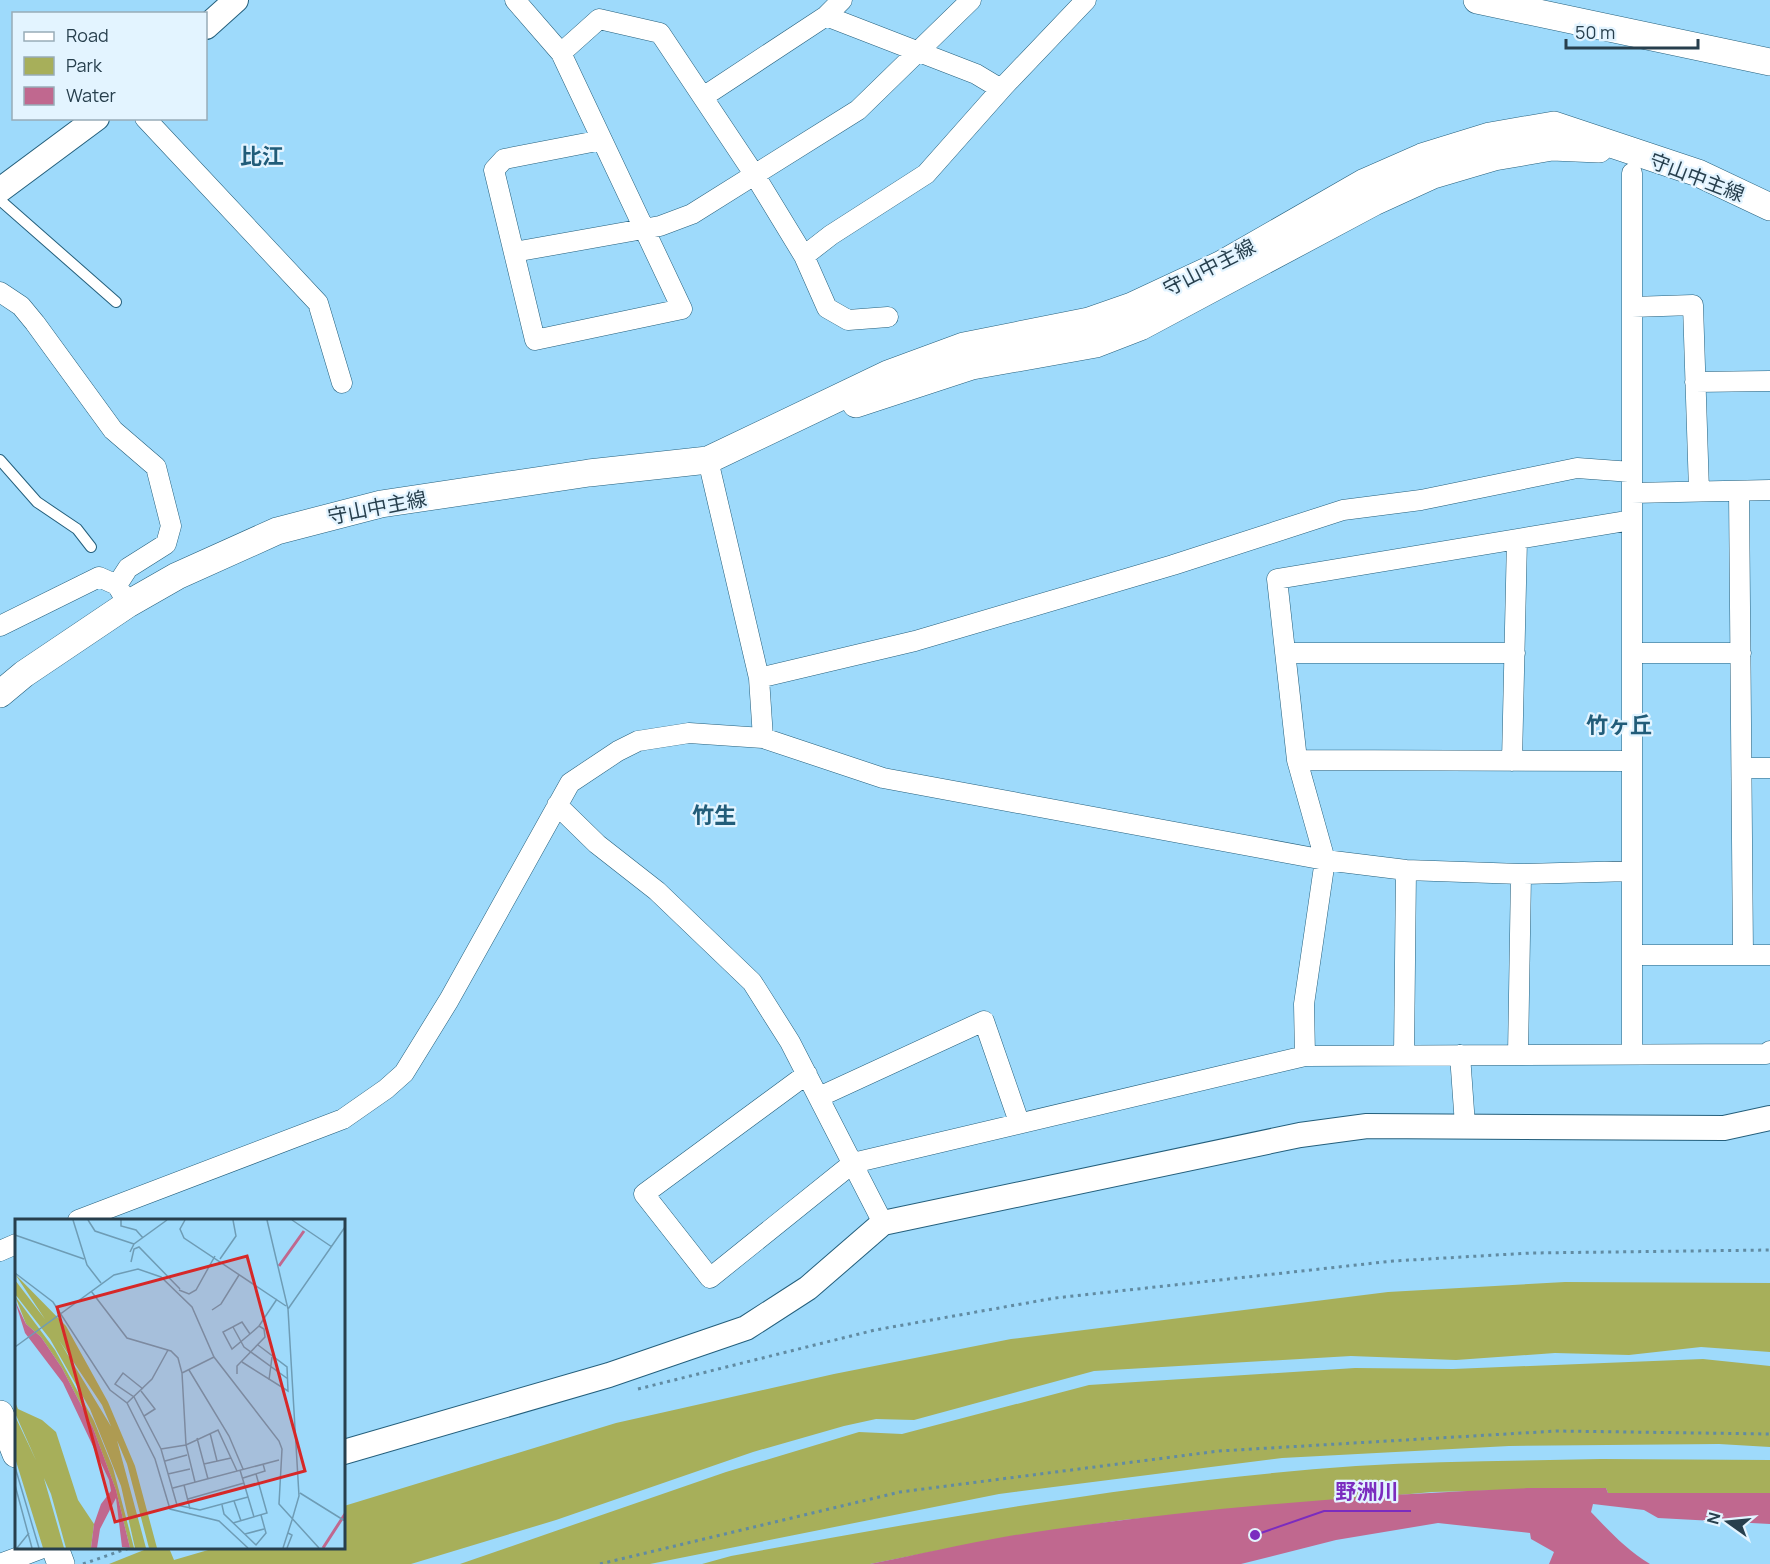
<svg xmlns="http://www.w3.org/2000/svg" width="1770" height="1564" font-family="Manrope,'Noto Sans JP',sans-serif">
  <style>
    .green { fill: #a7af5a }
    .water { fill: #c0688f }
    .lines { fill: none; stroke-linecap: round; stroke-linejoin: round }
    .service-casing { stroke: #245f7c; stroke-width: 12 }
    .minor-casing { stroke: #245f7c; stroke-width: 21 }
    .tertiary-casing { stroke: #245f7c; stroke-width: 26 }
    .secondary-casing { stroke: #245f7c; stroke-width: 28 }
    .path { stroke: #618ba2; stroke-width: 3; stroke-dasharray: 3 4.5; stroke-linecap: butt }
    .service { stroke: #fff; stroke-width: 10 }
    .minor { stroke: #fff; stroke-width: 20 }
    .tertiary { stroke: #fff; stroke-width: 24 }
    .secondary { stroke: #fff; stroke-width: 27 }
    .labels { text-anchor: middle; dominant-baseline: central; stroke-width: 4.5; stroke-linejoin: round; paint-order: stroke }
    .street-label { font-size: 20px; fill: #273f4d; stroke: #e3f4ff }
    .quarter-label { font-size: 22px; font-weight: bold; fill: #215c79; stroke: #e3f4ff }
    .inset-river { fill: none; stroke: #c0688f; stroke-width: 3 }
    .inset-road { fill: none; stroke: #6e9cb5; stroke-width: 1.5 }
    .view { fill: #d62828; fill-opacity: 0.15; stroke: #d62828; stroke-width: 3 }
    .inset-edge { fill: none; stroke: #273f4d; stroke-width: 3 }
    .leader { fill: none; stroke: #7b2cbf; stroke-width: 2 }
    .callout-dot { fill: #7b2cbf; stroke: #e3f4ff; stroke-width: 2 }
    .callout-label { font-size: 21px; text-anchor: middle; font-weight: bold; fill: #7b2cbf; stroke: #e3f4ff; stroke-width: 4.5; stroke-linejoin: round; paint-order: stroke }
  </style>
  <rect width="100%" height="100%" fill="#9edafb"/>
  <path class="green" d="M1565,1282L1770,1283V1352L1701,1347L1629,1355L1555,1353L1456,1360L1351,1356L1094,1371L914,1420L876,1419L844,1426L753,1452L556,1520L411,1564H109L149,1548H169L174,1560L215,1548H344V1506L616,1423L834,1374L1011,1339L1388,1292Z
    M1703,1359L1770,1366V1447L1719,1444L1509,1446L1282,1458L999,1494L650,1564H460L726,1472L859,1432L902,1434L1089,1385L1355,1368L1453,1369Z
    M1601,1459L1770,1460V1493H1608L1606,1488L1432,1492L1123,1520L1007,1537L870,1564H702L731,1556C938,1518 1146,1481 1356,1466C1437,1461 1519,1461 1601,1459Z"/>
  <path class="water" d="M1530,1488H1606L1608,1493H1770V1524L1658,1518L1644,1510L1593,1504L1591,1512C1610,1532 1627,1550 1650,1564H1549L1554,1552L1531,1539L1530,1533L1438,1523L1336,1540L1241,1564H870C916,1555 962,1544 1009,1536C1181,1509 1356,1495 1530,1488Z"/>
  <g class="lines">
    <g class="service-casing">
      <path id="service" d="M0,200L116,302
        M0,460L37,502L77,529L91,547"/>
    </g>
    <g class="minor-casing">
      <path id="minor" d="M515,0L561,53L682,309L535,340L494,170L504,159L602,140
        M826,16L976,74L1001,89
        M561,53L599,19L660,33L754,174L804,256L827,308L848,320L888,317
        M703,97L826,16L842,0
        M145,118L318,303L342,383
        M514,252L660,226L692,214L858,110L971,0
        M804,256L831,235L926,174L1004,86L1086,0
        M0,292L21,306L35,323L113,430L156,467L171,526L166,544L128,568L117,585L128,604
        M1632,307L1693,305L1699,491
        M1695,382L1770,381
        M708,460L759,678L763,738
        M1739,491L1743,955
        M1632,493L1770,490
        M0,626L99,577L117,585
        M1285,653H1515
        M1632,653H1741
        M759,678L915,641L1173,565L1343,510L1421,500L1577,468L1632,472
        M1297,760L1632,761
        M1512,761L1517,539
        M1743,768H1770
        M557,805L597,844L657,891L752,982L790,1042L883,1223
        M1632,955H1770
        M1632,1054V173
        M1404,1055L1406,870
        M1460,1055L1465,1125
        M1518,1055L1521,874
        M1305,1056L1304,1004L1325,860L1297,760L1277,579L1632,520
        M807,1074L644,1194L710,1278L853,1163L1305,1056L1766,1054L1770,1051
        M819,1097L984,1021L1019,1122
        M78,1220L343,1119L386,1089L404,1073L449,1000L570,783L618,751L638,741L689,733L763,738L883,778L1325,860L1406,870L1521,874L1632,871
        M0,1251L16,1244
        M0,1564L43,1548"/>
    </g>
    <g class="tertiary-casing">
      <path id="tertiary" d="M206,27L236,0
        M0,190L97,118
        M344,1452L609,1375L746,1328L808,1288L883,1223L1300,1135L1367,1126L1724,1128L1770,1118"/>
    </g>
    <g class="secondary-casing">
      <path id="secondary" d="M1477,0L1770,62
        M856,404L972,366L1096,344L1140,327L1374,202L1433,175L1494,157L1552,147L1599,149
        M0,694L24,674L128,604L177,576L277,531L381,504L589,473L708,460L888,374L964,346L1089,321L1132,306L1222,264L1365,182L1422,157L1490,136L1554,125L1698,173L1770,207
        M0,1414L16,1454
        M55,1548L61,1564"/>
    </g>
    <path class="path" d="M638,1389L875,1330L1055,1298L1393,1261L1531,1253L1770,1250
      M83,1564L129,1548
      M600,1564L900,1492L1219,1451L1557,1431L1770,1434"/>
    <use href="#service" class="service"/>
    <use href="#minor" class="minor"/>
    <use href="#tertiary" class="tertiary"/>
    <use href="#secondary" class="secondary"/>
  </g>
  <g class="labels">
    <g class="street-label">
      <text transform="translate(1697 177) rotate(21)">守山中主線</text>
      <text transform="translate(1209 267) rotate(-27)">守山中主線</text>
      <text transform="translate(377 507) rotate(-11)">守山中主線</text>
    </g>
    <g class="quarter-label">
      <text x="262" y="156">比江</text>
      <text x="1619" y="725">竹ヶ丘</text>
      <text x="714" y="815">竹生</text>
    </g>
  </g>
  <g transform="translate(15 1219)">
    <rect width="330" height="330" fill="#9edafb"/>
    <path d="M0,55L51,107L93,183L120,247L142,329H134L112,245L87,186ZM0,61L36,108L100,214L131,329H120L106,267L75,190L35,120L0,75ZM0,77L40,131L79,202L98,249L119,329H115L101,271L78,209L47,149L26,118L11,105ZM0,183L3,190L27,201L41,213L63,281L79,305L76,329H51L36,275L0,194ZM0,197L28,256L49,329H28L0,239Z" fill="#a7af5a"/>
    <path d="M0,82L11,105L26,118L47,149L78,209L101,271L115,329L107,328L101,279L85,310L82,329H76L79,305L86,285L96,272L94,261L48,164L10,114Z" fill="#c0688f"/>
    <path class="inset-river" d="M264,47L289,12M308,329L330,295"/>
    <path class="inset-road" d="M58,1L72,46L86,64M73,1L80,12L119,25M106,1V7L121,11L128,19M170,1L165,10L169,19L271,87M252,1L273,90L284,277L277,301M277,1L317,28M0,16L69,40M115,33L119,25L152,1M205,40L221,17L218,1M116,43L119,30L124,28L165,70M0,54L38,83L95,171L112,184L140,240L155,290L204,302L233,329M164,71L174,75L181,71L200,37M76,72L112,119L156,132L163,139L167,154L171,226L180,263M273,90L330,8M197,91L206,85L224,56M218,108L229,128L273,160M235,115L227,103L208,113L217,130L235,115L244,107L262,80M0,128L99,56L123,50L146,58L177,88L199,138L264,222L267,230L264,285L304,329M227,143L273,172L272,148L243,126M174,151L214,217L228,250M167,154L199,138M222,155V147L250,118L249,110L244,107M254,161L257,138M128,170L108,154L100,165L119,178L146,230L162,286L185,291L233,278M126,172L140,190L129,197M112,184L137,160L153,131M195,214L202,242M182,219L193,260M146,230L171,226L203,211L222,252M150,242L172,236M189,245L216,239M0,248L24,329M225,251L239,298M153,255L175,250M228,259L250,252L248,245M0,266L17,329M169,266L175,290M158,269L264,241M285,274L330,302M173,280L229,264M219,282L226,302M207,286L209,295L241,326L251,314L246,296M218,304L252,294L241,255M230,315L249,310M2,329L14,314M268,329L277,301M272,329L277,316L273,314"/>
    <path class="view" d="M232,37L290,252L100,303L42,88Z"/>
    <rect width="330" height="330" class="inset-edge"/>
  </g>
  <path class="leader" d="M1255 1535L1324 1511H1411"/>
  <circle class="callout-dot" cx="1255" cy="1535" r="6"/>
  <g class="callout-label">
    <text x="1367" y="1499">野洲川</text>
  </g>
  <rect x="12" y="12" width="195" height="108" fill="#e3f4ff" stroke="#98acb8" stroke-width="1.5"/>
  <rect x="24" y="32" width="30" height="9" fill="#ffffff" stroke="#98acb8" stroke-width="1.5"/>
  <text x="66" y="42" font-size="18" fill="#273f4d">Road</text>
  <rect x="24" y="57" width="30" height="18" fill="#a7af5a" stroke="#98acb8" stroke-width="1.5"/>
  <text x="66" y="72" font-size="18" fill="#273f4d">Park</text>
  <rect x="24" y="87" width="30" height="18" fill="#c0688f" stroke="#98acb8" stroke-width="1.5"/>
  <text x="66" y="102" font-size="18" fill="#273f4d">Water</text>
  <g transform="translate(1728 1522) rotate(285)" stroke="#e3f4ff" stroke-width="4.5" paint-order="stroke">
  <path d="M0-4.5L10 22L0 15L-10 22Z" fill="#273f4d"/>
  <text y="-9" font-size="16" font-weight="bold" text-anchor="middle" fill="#273f4d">N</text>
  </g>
  <path d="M1566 39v9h132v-9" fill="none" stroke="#273f4d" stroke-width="3"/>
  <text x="1575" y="39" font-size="18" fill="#273f4d" stroke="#e3f4ff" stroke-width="4.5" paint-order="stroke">50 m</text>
</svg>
